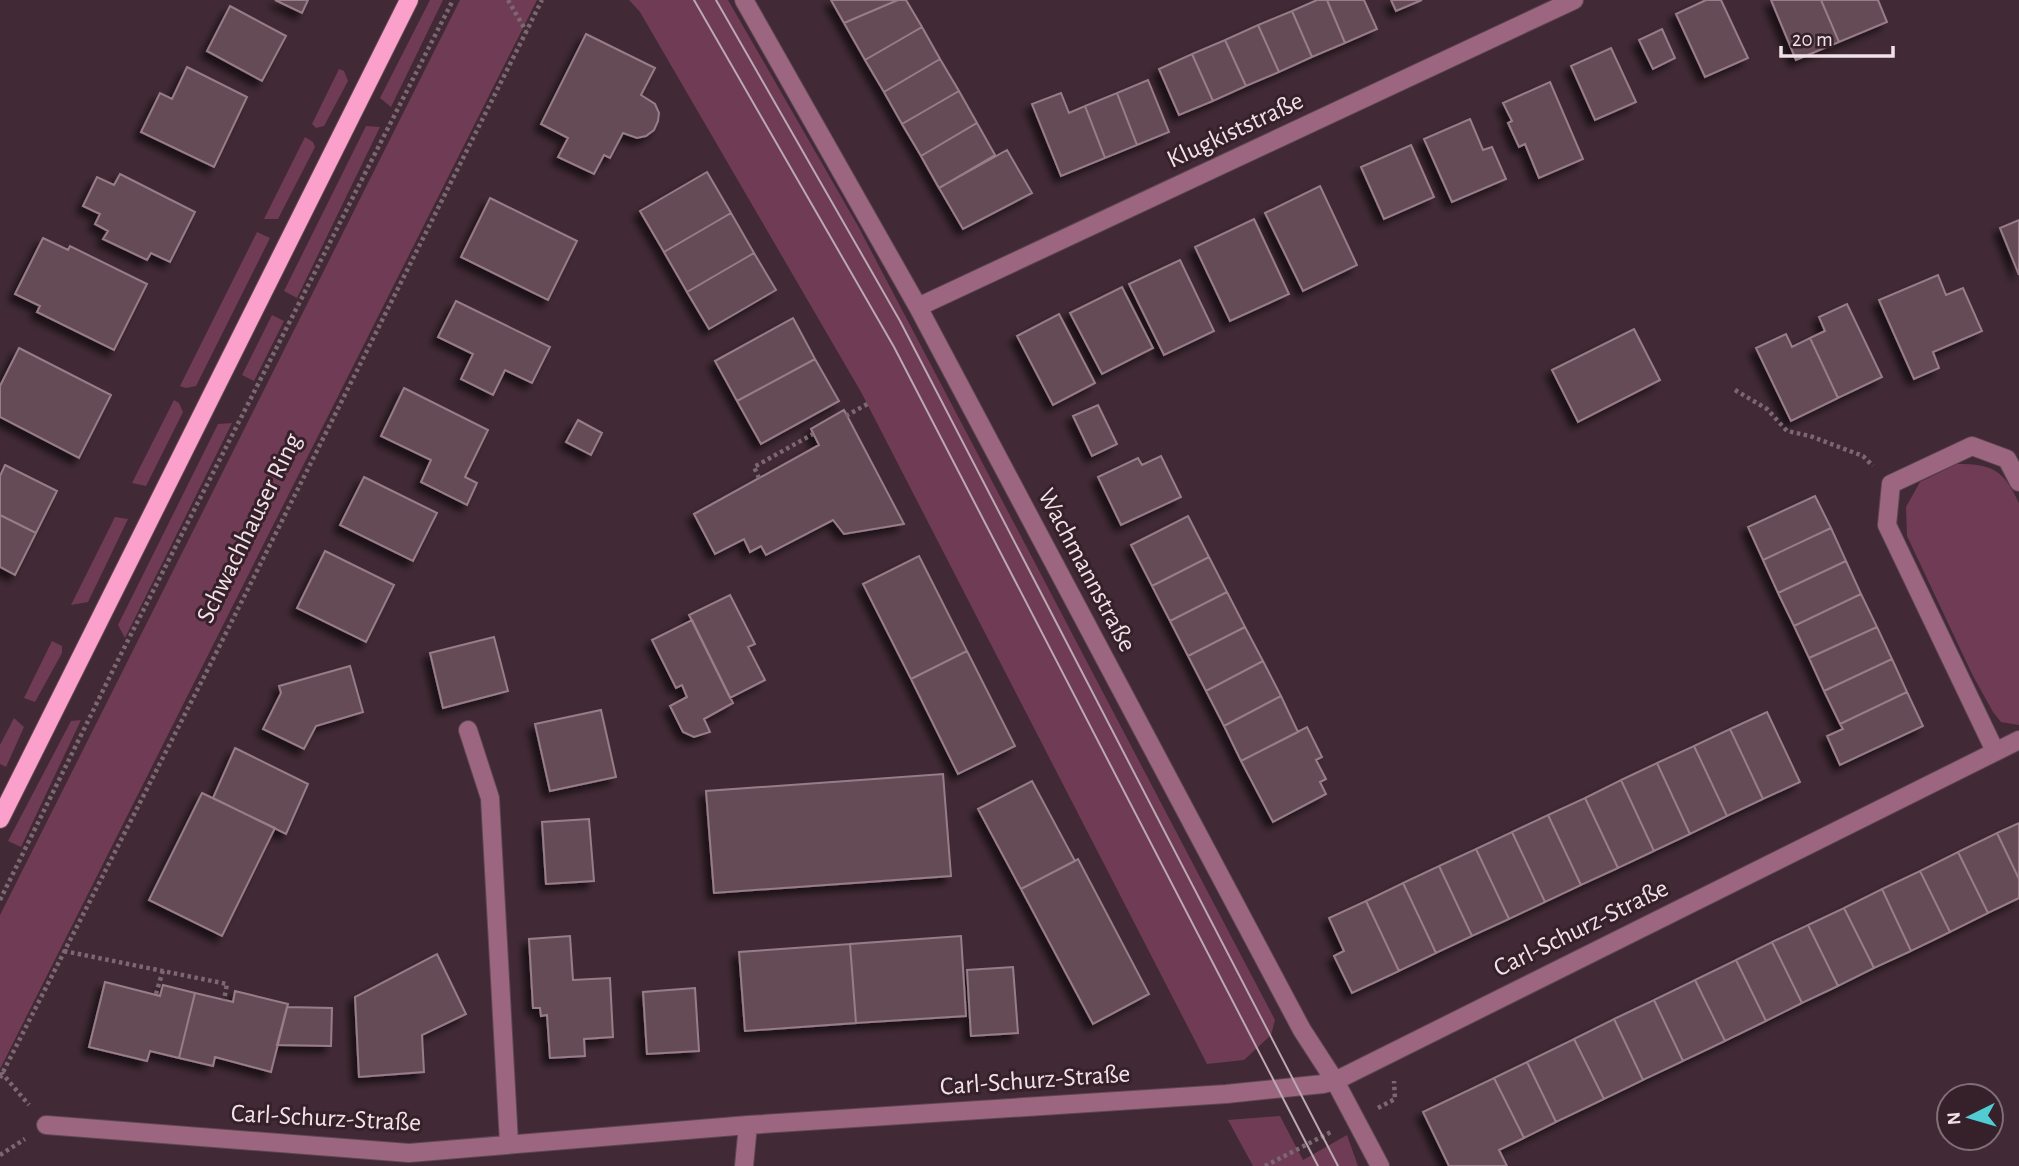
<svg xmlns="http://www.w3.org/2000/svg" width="2019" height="1166" font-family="'Alegreya Sans',sans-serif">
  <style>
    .green { fill: #703b55 }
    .building { fill: #654c57; stroke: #987d88; stroke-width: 2; filter: url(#shadow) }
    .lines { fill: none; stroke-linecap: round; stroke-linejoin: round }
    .minor-casing { stroke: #5d4752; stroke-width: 20 }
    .major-casing { stroke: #5d4752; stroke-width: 20 }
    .path { stroke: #7c6871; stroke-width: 4.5; stroke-dasharray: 3.5 3.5; stroke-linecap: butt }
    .minor { stroke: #9d6680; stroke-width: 18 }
    .major { stroke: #fba0cb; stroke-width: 18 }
    .tram { stroke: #baa9b1; stroke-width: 2 }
    .labels { text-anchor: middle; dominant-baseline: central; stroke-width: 6; stroke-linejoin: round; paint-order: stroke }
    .street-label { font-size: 26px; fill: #f1e2e8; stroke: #36202a }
  </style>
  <defs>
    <filter id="shadow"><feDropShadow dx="-6" dy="6" stdDeviation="3.5" flood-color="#0009"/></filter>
  </defs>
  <rect width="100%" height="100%" fill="#412a35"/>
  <path class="green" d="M430,0H443L391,107L380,98Z
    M460,0H537L0,1069V915Z
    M629,0H728L858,226L1275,1020L1271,1035L1244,1060L1207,1064L861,392L640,12Z
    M339,69L344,71L348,81L324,126L316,128L312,124Z
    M366,126L380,127L297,298L284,291Z
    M305,137L313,142L315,147L278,219H264Z
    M257,232L270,238L196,386L186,388L180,386Z
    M272,315L284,321L254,381L242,375Z
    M174,400L179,403L183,412L146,486L132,483Z
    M232,423L125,638L118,625L218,424Z
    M1957,464C1994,464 2003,470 2019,503V725L2001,722L1993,712L1973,676L1907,536L1906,507L1920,482Z
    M115,517L128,519L88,602L71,605Z
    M52,641L62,646V653L35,702L24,698Z
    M14,718L24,727L6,767L0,764V745Z
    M81,720L21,847L8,841L71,721Z
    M1280,1116L1303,1160L1347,1135L1358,1166H1253L1228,1120Z"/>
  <path class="building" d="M275,0H308L302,13Z
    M831,0H898L844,23Z
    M898,0H906L922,27L865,60L844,23Z
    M1317,0H1327L1345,43L1312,57L1292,11Z
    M1327,0H1364L1377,29L1345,43Z
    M1391,0H1422L1396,11Z
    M1706,0H1721L1748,58L1705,77L1676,14Z
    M1771,0H1821L1839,42L1796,60Z
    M1821,0H1878L1887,22L1839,42Z
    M230,6L286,36L262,81L207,51Z
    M1292,11L1312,57L1279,72L1258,25Z
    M1258,25L1279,72L1246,86L1225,40Z
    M922,27L940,59L884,92L865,60Z
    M1662,29L1675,58L1653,69L1639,40Z
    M586,34L655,68L641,95L655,104L659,113L658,121L654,130L646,136L637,138L623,133L610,158L604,155L594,174L558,157L568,138L541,124Z
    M1225,40L1246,86L1213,101L1192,54Z
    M1611,48L1636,102L1595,120L1571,66Z
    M1192,54L1213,101L1179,115L1159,69Z
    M940,59L959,91L902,124L884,92Z
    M187,67L247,97L214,167L141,132L160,93L172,99Z
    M1148,80L1169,132L1137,145L1117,93Z
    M1550,82L1583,159L1539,178L1525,144L1519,147L1508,123L1512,121L1503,103Z
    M959,91L977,123L921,156L902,124Z
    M1061,93L1069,113L1085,106L1105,158L1061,176L1032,104Z
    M1117,93L1137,145L1105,158L1085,106Z
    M1470,119L1483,150L1492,147L1506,179L1452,202L1424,139Z
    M977,123L995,155L939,188L921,156Z
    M1411,145L1434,197L1384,219L1361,167Z
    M1007,150L1032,193L963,229L939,188Z
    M707,172L731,213L664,252L640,211Z
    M120,174L195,212L170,262L151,253L147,260L103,239L108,231L95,224L100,214L83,206L97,177L114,185Z
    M1320,186L1357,265L1303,291L1265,213Z
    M490,198L577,241L548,300L461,257Z
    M731,213L754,253L687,292L664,252Z
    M1254,219L1289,294L1230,321L1195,247Z
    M2019,220V275L2000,228Z
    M43,238L68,250L70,246L147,284L114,350L37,312L40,306L15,294Z
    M754,253L776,290L709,329L687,292Z
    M1180,260L1214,331L1164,355L1129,284Z
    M1938,275L1946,295L1963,288L1982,331L1933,352L1939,368L1914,379L1879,300Z
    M1122,287L1153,348L1102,374L1070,313Z
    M456,301L550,347L532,383L505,370L493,395L461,379L473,354L438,337Z
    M1847,304L1882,377L1838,398L1810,338L1825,331L1819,317Z
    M1059,314L1095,383L1053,405L1017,336Z
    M793,318L815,359L737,401L715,361Z
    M1634,329L1660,380L1578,422L1552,370Z
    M1786,334L1792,347L1810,338L1838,398L1791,421L1756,348Z
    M19,348L111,395L79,458L0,417V386Z
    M815,359L839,401L761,444L737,401Z
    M404,388L488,430L465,477L477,483L467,505L421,482L431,460L381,436Z
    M1098,405L1117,444L1092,456L1073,416Z
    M844,410L904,524L844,534L833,520L766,555L761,546L750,552L744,539L715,554L694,514L819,445L811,429Z
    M578,420L602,433L591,455L566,442Z
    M1161,456L1181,497L1121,525L1098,477L1138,458L1142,465Z
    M5,465L57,491L36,533L0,515V476Z
    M364,477L437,513L413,561L340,525Z
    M1815,496L1831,528L1763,560L1748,527Z
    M0,515L36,533L15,575L0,567Z
    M1188,516L1209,557L1152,586L1131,545Z
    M1831,528L1846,561L1778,593L1763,560Z
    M325,551L394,585L366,642L297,608Z
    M919,556L967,651L911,679L863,584Z
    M1209,557L1227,592L1170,621L1152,586Z
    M1846,561L1861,594L1794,626L1778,593Z
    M1227,592L1245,627L1188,656L1170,621Z
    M1861,594L1877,627L1809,658L1794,626Z
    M730,595L755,644L748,647L765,680L730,698L689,615Z
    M692,620L733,703L704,719L710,732L694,737L683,732L670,706L687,697L682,685L676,688L652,640Z
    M1245,627L1263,661L1206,691L1188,656Z
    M1877,627L1892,659L1824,691L1809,658Z
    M494,637L508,691L443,708L430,653Z
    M967,651L1015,746L958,774L911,679Z
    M1892,659L1907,692L1840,724L1824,691Z
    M1263,661L1281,696L1224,726L1206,691Z
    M350,666L363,712L316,726L304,749L263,729L281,693L279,686Z
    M1907,692L1923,726L1840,765L1827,736L1843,729L1840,724Z
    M1281,696L1298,732L1241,761L1224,726Z
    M601,710L616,777L550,791L535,724Z
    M1767,712L1800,782L1763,799L1730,729Z
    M1307,727L1322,757L1316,760L1326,779L1320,782L1326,794L1273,822L1241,761Z
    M1730,729L1763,799L1727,816L1694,746Z
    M1694,746L1727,816L1690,834L1657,763Z
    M235,748L308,784L286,834L213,798Z
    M1657,763L1690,834L1654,851L1621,780Z
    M943,774L951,876L714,893L706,791Z
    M1621,780L1654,851L1618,868L1585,798Z
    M1032,781L1075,861L1021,889L978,809Z
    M202,793L275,828L222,936L149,900Z
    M1585,798L1618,868L1581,885L1548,815Z
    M1548,815L1581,885L1545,902L1512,832Z
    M589,819L594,881L546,884L542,822Z
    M2019,823V879L1997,833Z
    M1512,832L1545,902L1509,919L1476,849Z
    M1997,833L2019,879V898L1988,913L1958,852Z
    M1476,849L1509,919L1472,936L1439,866Z
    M1958,852L1988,913L1950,932L1920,871Z
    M1078,859L1149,994L1093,1024L1021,889Z
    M1439,866L1472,936L1436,953L1403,883Z
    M1920,871L1950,932L1911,951L1882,889Z
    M1403,883L1436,953L1399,971L1366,901Z
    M1882,889L1911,951L1874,968L1844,908Z
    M1366,901L1399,971L1352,993L1334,956L1344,951L1329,918Z
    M1844,908L1874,968L1838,986L1808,925Z
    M1808,925L1838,986L1802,1003L1772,942Z
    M570,936L573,980L610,978L613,1037L584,1039L585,1056L550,1058L547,1015L541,1016L540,1008H533L529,939Z
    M961,936L966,1016L856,1023L850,944Z
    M1772,942L1802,1003L1766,1021L1736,960Z
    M850,944L856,1023L745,1031L739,952Z
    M437,954L466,1014L422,1035L424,1072L359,1077L355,997Z
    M1736,960L1766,1021L1725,1041L1695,980Z
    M1013,967L1018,1033L971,1036L967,970Z
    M1695,980L1725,1041L1683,1061L1654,1000Z
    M105,982L160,996L163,985L195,993L179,1058L150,1051L147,1061L89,1047Z
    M695,988L699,1051L647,1054L643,992Z
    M235,991L288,1004L271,1072L215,1057L213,1066L179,1058L195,993L233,1002Z
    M1654,1000L1683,1061L1643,1080L1614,1019Z
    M287,1007L332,1008L331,1046L277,1045Z
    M1614,1019L1643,1080L1604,1099L1574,1039Z
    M1574,1039L1604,1099L1556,1122L1527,1062Z
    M1527,1062L1556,1122L1524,1138L1494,1078Z
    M1494,1078L1524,1138L1499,1150L1507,1166H1449L1423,1112Z"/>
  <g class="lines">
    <g class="minor-casing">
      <path id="minor" d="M744,0L918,307L1302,1030L1335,1081L1380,1166
        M918,307L1574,0
        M468,730L490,798L509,1143
        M1995,751L1887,525L1891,484L1972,446L2007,459L2019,482
        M46,1125L409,1153L748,1125L1226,1094L1323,1084L1335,1081L2019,740
        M744,1166L748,1125"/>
    </g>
    <g class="major-casing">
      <path id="major" d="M0,819L409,0"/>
    </g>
    <path class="path" d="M508,0L526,31
      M1735,390L1767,409L1787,431L1810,436L1863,456L1873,466
      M846,416L869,403
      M759,478L754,467L813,434
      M0,900L116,664L453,0
      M64,951L227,984L224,1000
      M156,994L163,970
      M1,1072L29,1105
      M0,1078L212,661L542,0
      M1378,1108L1395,1099L1394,1081
      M0,1155L25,1139
      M1265,1166L1333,1131"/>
    <use href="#minor" class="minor"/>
    <use href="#major" class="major"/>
    <path class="tram" d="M694,0L894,347L1318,1166
      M716,0L900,321L1338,1166"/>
  </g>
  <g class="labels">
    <g class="street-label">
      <text transform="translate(1235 130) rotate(-25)">Klugkiststraße</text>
      <text transform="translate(249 528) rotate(-64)">Schwachhauser Ring</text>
      <text transform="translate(1087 570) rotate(62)">Wachmannstraße</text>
      <text transform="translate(1581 928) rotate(-26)">Carl-Schurz-Straße</text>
      <text transform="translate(1035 1080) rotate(-4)">Carl-Schurz-Straße</text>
      <text transform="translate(326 1118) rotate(3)">Carl-Schurz-Straße</text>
    </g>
  </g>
  <g transform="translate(1970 1117) rotate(265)"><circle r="33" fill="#36202a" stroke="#816e76" stroke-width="2"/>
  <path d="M0-5L12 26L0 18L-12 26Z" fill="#51ccd3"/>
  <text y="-10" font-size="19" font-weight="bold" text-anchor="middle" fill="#f1e2e8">N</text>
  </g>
  <path d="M1781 46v10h112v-10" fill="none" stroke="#f1e2e8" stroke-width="3.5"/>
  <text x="1792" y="46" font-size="21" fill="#f1e2e8" stroke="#36202a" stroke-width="5" paint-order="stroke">20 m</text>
</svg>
